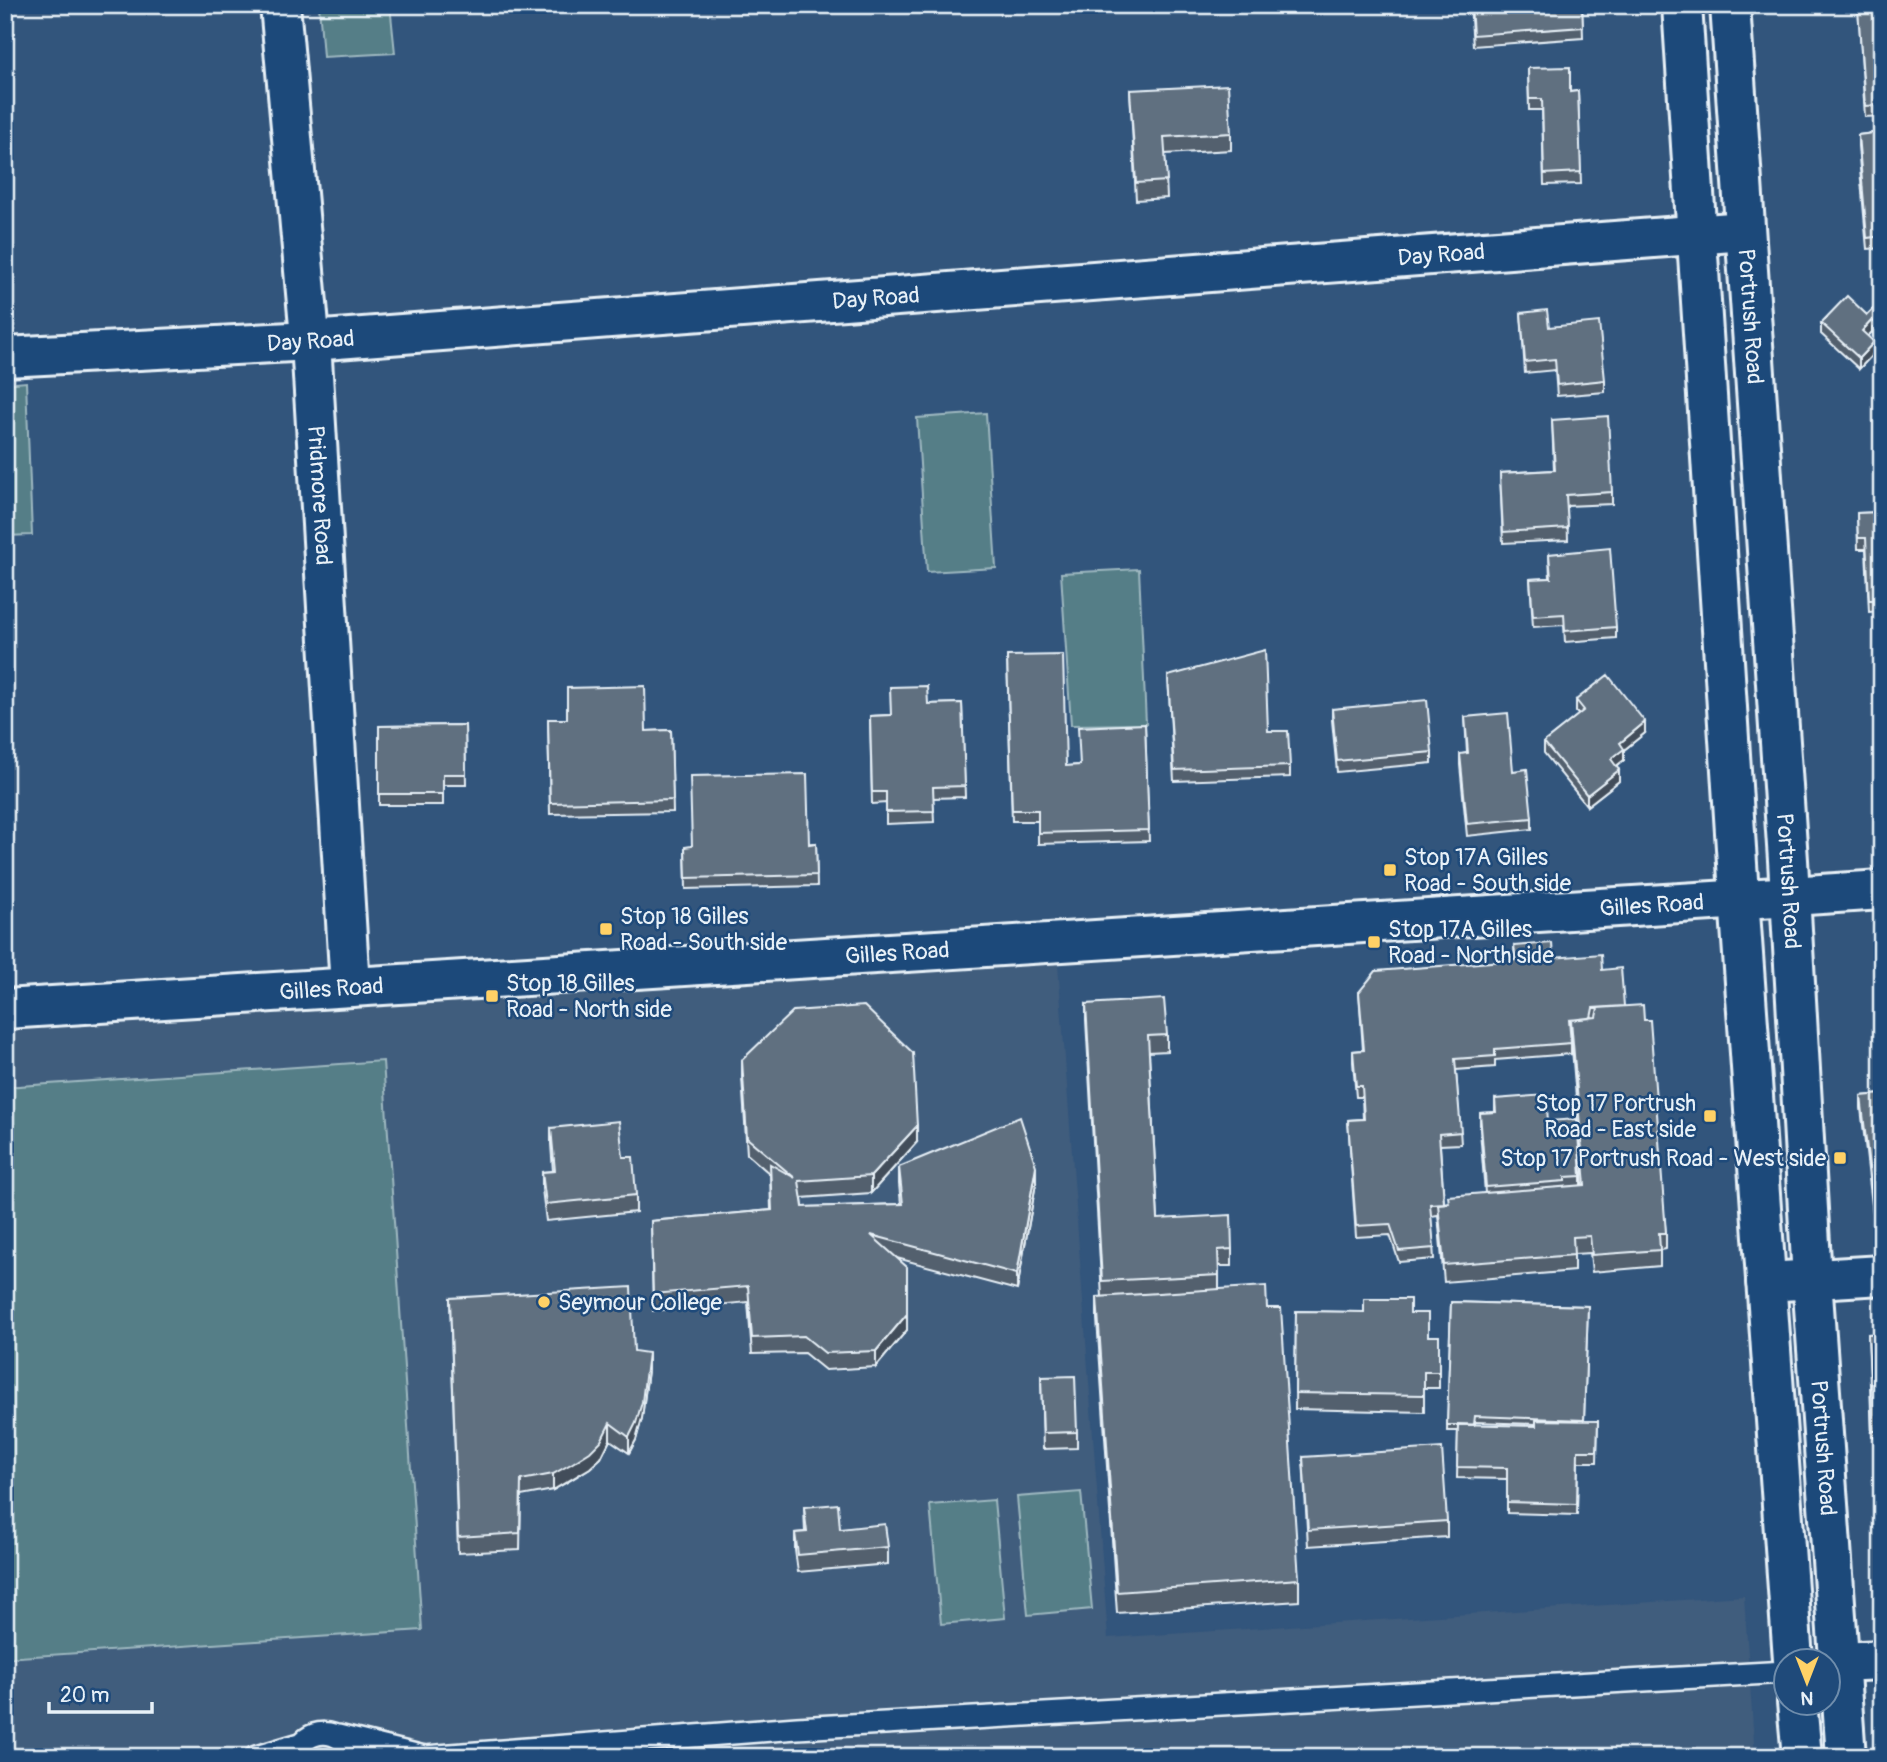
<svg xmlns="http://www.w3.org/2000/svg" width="1887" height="1762" font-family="Pangolin,sans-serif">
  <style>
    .built { fill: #405d7d }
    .green { fill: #547e87; stroke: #9eb8c0; stroke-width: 2 }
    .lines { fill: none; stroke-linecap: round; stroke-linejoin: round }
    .service-casing { stroke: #e8f1f8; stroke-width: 26 }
    .minor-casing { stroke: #e8f1f8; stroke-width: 44 }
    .tertiary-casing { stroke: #e8f1f8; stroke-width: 44 }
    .trunk-casing { stroke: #e8f1f8; stroke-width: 44 }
    .service { stroke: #1f4a7a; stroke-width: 21 }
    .minor { stroke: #1f4a7a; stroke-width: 38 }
    .tertiary { stroke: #1f4a7a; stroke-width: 38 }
    .trunk { stroke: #1f4a7a; stroke-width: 38 }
    .wall { fill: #53606e; stroke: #e8f1f8; stroke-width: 2; fill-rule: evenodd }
    .shaded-wall { fill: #434e5a; stroke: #e8f1f8; stroke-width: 2 }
    .building { fill: #607080; stroke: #e8f1f8; stroke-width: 2 }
    .poi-dot { fill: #ffd166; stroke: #1f4a7a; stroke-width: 2.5 }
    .labels { text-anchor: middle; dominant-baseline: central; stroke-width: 5; stroke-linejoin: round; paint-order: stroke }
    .street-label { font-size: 23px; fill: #e8f1f8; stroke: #1f4a7a }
    .poi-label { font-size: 23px; fill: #e8f1f8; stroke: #1f4a7a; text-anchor: start }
  </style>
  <rect width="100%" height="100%" fill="#32557c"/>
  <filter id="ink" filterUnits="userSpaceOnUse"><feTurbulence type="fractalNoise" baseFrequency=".0143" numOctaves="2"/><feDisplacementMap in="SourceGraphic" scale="14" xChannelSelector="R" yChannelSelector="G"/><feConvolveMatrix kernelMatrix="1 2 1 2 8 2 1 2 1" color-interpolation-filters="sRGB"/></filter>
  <g filter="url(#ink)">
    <path class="built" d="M1057,951L1108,1638L1744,1596L1755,1757H1638L1637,1747L1508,1757H5V1009Z"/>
    <path class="green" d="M319,5H390L395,53L323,57Z
      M26,382L32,535L5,536V384Z
      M986,413L996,568L927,572L917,418Z
      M1139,569L1146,724L1071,725L1061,573Z
      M383,1061L422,1630L5,1658V1087Z
      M1081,1492L1092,1609L1028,1615L1017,1497Z
      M994,1500L1005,1618L941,1624L930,1505Z"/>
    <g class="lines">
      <g class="service-casing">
        <path id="service" d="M338,1736L424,1757
          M256,1757L300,1744
          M295,1757C304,1725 344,1726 353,1757
          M425,1757L797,1728L1786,1672"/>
      </g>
      <g class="minor-casing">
        <g id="minor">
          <path id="s1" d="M280,5L312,359L350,987"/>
          <path id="s2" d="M5,357L311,341L1745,231"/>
          <path d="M1791,896L1882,890"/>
          <path d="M1766,1282L1882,1275"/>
          <path d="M1838,1662L1882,1660"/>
        </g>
      </g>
      <g class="tertiary-casing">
        <g id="tertiary">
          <path id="s3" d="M5,1009L1791,896"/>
        </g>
      </g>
      <g class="trunk-casing">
        <g id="trunk">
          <path d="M1682,5L1741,926L1793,1660"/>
          <path id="s4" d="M1730,5L1788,860L1812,1279L1846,1757"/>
          <path d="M1797,1702L1802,1757"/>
        </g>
      </g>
      <use href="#service" class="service"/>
      <use href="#minor" class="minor"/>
      <use href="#tertiary" class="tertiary"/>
      <use href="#trunk" class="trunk"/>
    </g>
    <path class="wall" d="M1470,5H1582L1583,38L1473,46Z
      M1858,5H1882V116L1865,117Z
      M1528,68L1570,92L1578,91L1581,184L1544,185L1542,110H1529Z
      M1130,90L1231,133V150L1165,154L1167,198L1136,200Z
      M1882,132V248L1867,249L1858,146V135Z
      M1882,300V340L1872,332L1868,336L1874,353L1859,369L1821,334V323L1867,315Z
      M1521,313L1549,327L1605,380V392L1557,396L1555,370L1525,373Z
      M1552,420L1612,492V504L1567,506L1568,540L1503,543L1500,473L1554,470Z
      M1882,512V611L1869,612L1866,549H1858L1857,513Z
      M1549,554L1616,627V638L1565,642L1564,625L1533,627L1530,579L1550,578Z
      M1007,656L1066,766L1079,765L1145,724L1149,841L1038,844V821H1012Z
      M1168,676L1268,731L1290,766V777L1174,781Z
      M1576,700L1645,733L1624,750V760L1617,766L1619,781L1587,806L1544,753V742L1579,715L1576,712Z
      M962,703L965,797L933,798L934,822L886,824V803L872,804L870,716L890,715L928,704Z
      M1332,709L1432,752V763L1337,772L1332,720Z
      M1465,717L1513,771L1532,818V829L1467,836L1460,765V754L1467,753Z
      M548,719L646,731L671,730L673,812L550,814Z
      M465,725L466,785H443V805H379V726Z
      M816,843L817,886L686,889L685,847Z
      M1514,946L1553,958L1602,970L1624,1007L1644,1020L1666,1233V1249L1660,1250V1266L1592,1272L1590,1253L1574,1254V1271L1444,1282L1438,1215L1431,1216L1434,1259L1399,1262L1390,1235L1356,1237L1348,1120L1363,1119L1362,1097H1356L1353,1062V1051L1363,1050L1359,992L1515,961ZM1571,1036L1583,1185H1581V1176L1548,1121L1495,1099V1112L1480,1113V1130L1485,1193L1444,1203L1440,1145L1461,1144L1456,1070L1495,1067V1060L1571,1054Z
      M1086,1004L1167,1035V1051L1149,1052L1158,1219L1232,1249V1266H1219V1289L1267,1308L1299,1579V1601L1117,1613L1097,1319V1297H1102L1086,1020Z
      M742,1060L917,1142L871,1193L802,1198L803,1207L901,1204L899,1184V1167L1036,1183L1017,1290L897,1258L907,1330L876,1367L825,1370L804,1353L752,1354L748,1302L653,1311L651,1221L771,1210L770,1174L747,1154L742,1077Z
      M1882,1094V1230L1875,1231L1861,1108V1096Z
      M551,1128L623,1157L636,1195V1212L546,1221L542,1189V1172L553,1171L551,1144Z
      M450,1298L634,1351L648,1370L642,1418L636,1440L629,1453L610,1440L601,1458L590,1468L571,1480L553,1490L521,1496L520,1550L458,1553Z
      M1451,1302L1588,1306L1584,1421H1598L1597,1462H1578L1577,1515L1507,1513V1479L1457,1478L1458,1431H1447ZM1475,1422L1536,1424V1426L1475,1425Z
      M1296,1311L1410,1313L1428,1336H1439V1388H1424V1412L1295,1409Z
      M1882,1333V1437H1872L1868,1334Z
      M1041,1377L1077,1432V1448L1043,1449Z
      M1303,1457L1447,1521V1537L1308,1546Z
      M804,1507L840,1529L888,1547V1564L798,1572L795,1550V1533L805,1532Z"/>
    <path class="shaded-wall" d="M1872,320V332L1862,342V331Z
      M1874,342V353L1859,369V358Z
      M1645,722V733L1624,750V760L1611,770V759L1620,743Z
      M1619,770V781L1587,806V795Z
      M917,1126V1142L871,1193V1176Z
      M1036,1166V1183L1017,1290V1274Z
      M907,1314V1330L876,1367V1351Z
      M648,1353V1370L642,1418L636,1440L629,1453V1437Z
      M610,1423V1440L601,1458L590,1468L553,1490V1474Z"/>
    <path class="building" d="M1471,5H1582L1583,27L1473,35Z
      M1882,7V105L1865,106L1858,8Z
      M1570,67V92L1578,91L1581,172L1544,174L1542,99H1529L1528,68Z
      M1228,85L1231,133L1164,137L1167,181L1136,183L1130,90Z
      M1882,132V236L1867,238L1858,135Z
      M1847,296L1867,315L1882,300V329L1872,320L1862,331L1874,342L1859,358L1821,323Z
      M1547,310L1549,327L1599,322L1605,380L1557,385L1555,359L1525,362L1521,313Z
      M1608,416L1612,492L1566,495L1568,528L1503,532L1500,473L1555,470L1552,420Z
      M1882,512V600H1869L1866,538H1858L1857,513Z
      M1610,548L1616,627L1565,631L1564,614L1533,616L1530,579L1551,578L1549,554Z
      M1265,650L1268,731H1288L1290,766L1174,770L1168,676Z
      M1063,655L1066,766L1080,765L1078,727L1145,724L1149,830L1038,833V810H1012L1007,656Z
      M1608,675L1645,722L1620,743L1624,749L1611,759L1619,770L1587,795L1544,742L1584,710L1576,700Z
      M645,686L646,731L671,730L673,800L550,803L548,719H567V688Z
      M927,686L928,704L962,703L965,786L933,787L934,811L886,812V792H872L870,716L891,715L890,687Z
      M1427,700L1432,752L1337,761L1332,709Z
      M1508,713L1513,771L1527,769L1532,818L1467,824L1460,754L1468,753L1465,717Z
      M465,725L466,774H443V794H379V726Z
      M807,774L809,844L816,843L817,875L686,878L685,847L692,846L690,776Z
      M1552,943L1553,958L1601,954L1602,970L1621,968L1624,1006L1593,1008L1591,1018L1569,1020L1571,1043L1495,1049V1056L1455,1059L1461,1132L1439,1134L1444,1203L1430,1204L1434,1248L1399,1251L1390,1224L1356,1226L1348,1120L1364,1119L1362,1086H1356L1353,1051L1364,1050L1359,992L1376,971L1516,960L1514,946Z
      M1164,999L1167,1035L1148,1036L1158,1219L1231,1215L1232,1249L1218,1250L1219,1275L1102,1281L1086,1004Z
      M1643,1005L1644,1020H1650L1666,1233H1659L1660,1250L1592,1255L1590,1236L1573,1237L1574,1255L1444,1265L1438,1204L1449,1203L1448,1196L1585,1185L1571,1020L1596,1017L1598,1008Z
      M864,1006L913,1053L917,1126L871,1176L799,1181L803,1207L903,1204L899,1167L1020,1117L1036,1166L1017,1274L871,1235L907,1267V1314L876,1351L825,1353L804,1336L752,1338L748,1286L653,1294L651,1221L772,1210L770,1164L795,1178L747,1138L742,1060L793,1011Z
      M1882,1094V1219L1875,1220L1861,1096Z
      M1546,1095L1548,1121L1577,1119L1581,1176L1565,1177V1181L1486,1187L1480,1113L1496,1112L1495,1099Z
      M619,1121L623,1157H633L636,1195L546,1204L542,1172L555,1171L551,1128Z
      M1266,1286L1267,1308H1281L1299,1579L1117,1592L1097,1297Z
      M631,1287L634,1351L648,1353L642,1402L636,1423L629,1437L610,1423L601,1441L590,1452L571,1464L553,1474L521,1480L520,1533L458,1537L450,1298Z
      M1364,1299H1410V1313H1428V1336H1439V1372H1424V1395L1295,1393L1296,1311L1364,1312Z
      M1451,1302L1588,1306L1584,1420L1475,1416L1474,1425H1447Z
      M1882,1333V1374H1870L1868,1334Z
      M1075,1376L1077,1432L1043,1433L1041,1377Z
      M1882,1383V1431H1872L1871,1384Z
      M1536,1420L1598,1421L1597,1451H1578L1577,1504L1507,1502V1468L1457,1467L1458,1424L1536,1426Z
      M1442,1448L1447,1521L1308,1530L1303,1457Z
      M838,1504L840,1529L885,1524L888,1547L798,1555L795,1533L807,1532L804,1507Z"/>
  </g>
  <g class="poi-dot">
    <rect x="1383" y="863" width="14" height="14" rx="3.5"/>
    <rect x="599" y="922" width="14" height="14" rx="3.5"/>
    <rect x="1367" y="935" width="14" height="14" rx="3.5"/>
    <rect x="485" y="989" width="14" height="14" rx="3.5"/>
    <rect x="1703" y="1109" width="14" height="14" rx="3.5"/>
    <rect x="1833" y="1151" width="14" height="14" rx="3.5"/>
    <circle cx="544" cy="1302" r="7"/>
  </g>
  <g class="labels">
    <g class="street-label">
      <text stroke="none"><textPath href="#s2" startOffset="1440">Day Road</textPath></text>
      <text stroke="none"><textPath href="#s2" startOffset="873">Day Road</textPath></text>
      <text stroke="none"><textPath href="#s4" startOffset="312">Portrush Road</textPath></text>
      <text stroke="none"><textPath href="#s2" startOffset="306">Day Road</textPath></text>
      <text stroke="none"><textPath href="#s1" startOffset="492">Pridmore Road</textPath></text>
      <text stroke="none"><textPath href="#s4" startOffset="878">Portrush Road</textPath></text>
      <text stroke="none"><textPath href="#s3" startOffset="1650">Gilles Road</textPath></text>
      <text stroke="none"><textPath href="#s3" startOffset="894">Gilles Road</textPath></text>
      <text stroke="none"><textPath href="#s3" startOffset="327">Gilles Road</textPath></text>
      <text stroke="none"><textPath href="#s4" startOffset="1446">Portrush Road</textPath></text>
    </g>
    <g class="poi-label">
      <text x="1404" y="857">Stop 17A Gilles<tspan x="1404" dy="26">Road - South side</tspan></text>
      <text x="620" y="916">Stop 18 Gilles<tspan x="620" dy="26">Road - South side</tspan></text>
      <text x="1388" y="929">Stop 17A Gilles<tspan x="1388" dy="26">Road - North side</tspan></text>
      <text x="506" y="983">Stop 18 Gilles<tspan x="506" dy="26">Road - North side</tspan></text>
      <text x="1696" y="1103" text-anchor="end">Stop 17 Portrush<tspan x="1696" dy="26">Road - East side</tspan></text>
      <text x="1826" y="1158" text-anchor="end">Stop 17 Portrush Road - West side</text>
      <text x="558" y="1302">Seymour College</text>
    </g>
  </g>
  <rect width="1887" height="1762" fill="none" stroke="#1f4a7a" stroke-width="28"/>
  <rect x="14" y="14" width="1859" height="1734" fill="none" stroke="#e8f1f8" stroke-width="2.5" filter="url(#ink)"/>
  <g transform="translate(1807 1682) rotate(180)"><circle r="33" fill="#1f4a7a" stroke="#6f8dac" stroke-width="2"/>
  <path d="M0-5L12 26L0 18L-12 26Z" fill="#ffd166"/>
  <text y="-10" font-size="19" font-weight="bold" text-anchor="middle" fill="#e8f1f8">N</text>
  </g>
  <path d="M49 1702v10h103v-10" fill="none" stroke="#e8f1f8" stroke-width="3.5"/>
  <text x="60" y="1702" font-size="21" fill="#e8f1f8" stroke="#1f4a7a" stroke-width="5" paint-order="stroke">20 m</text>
</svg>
